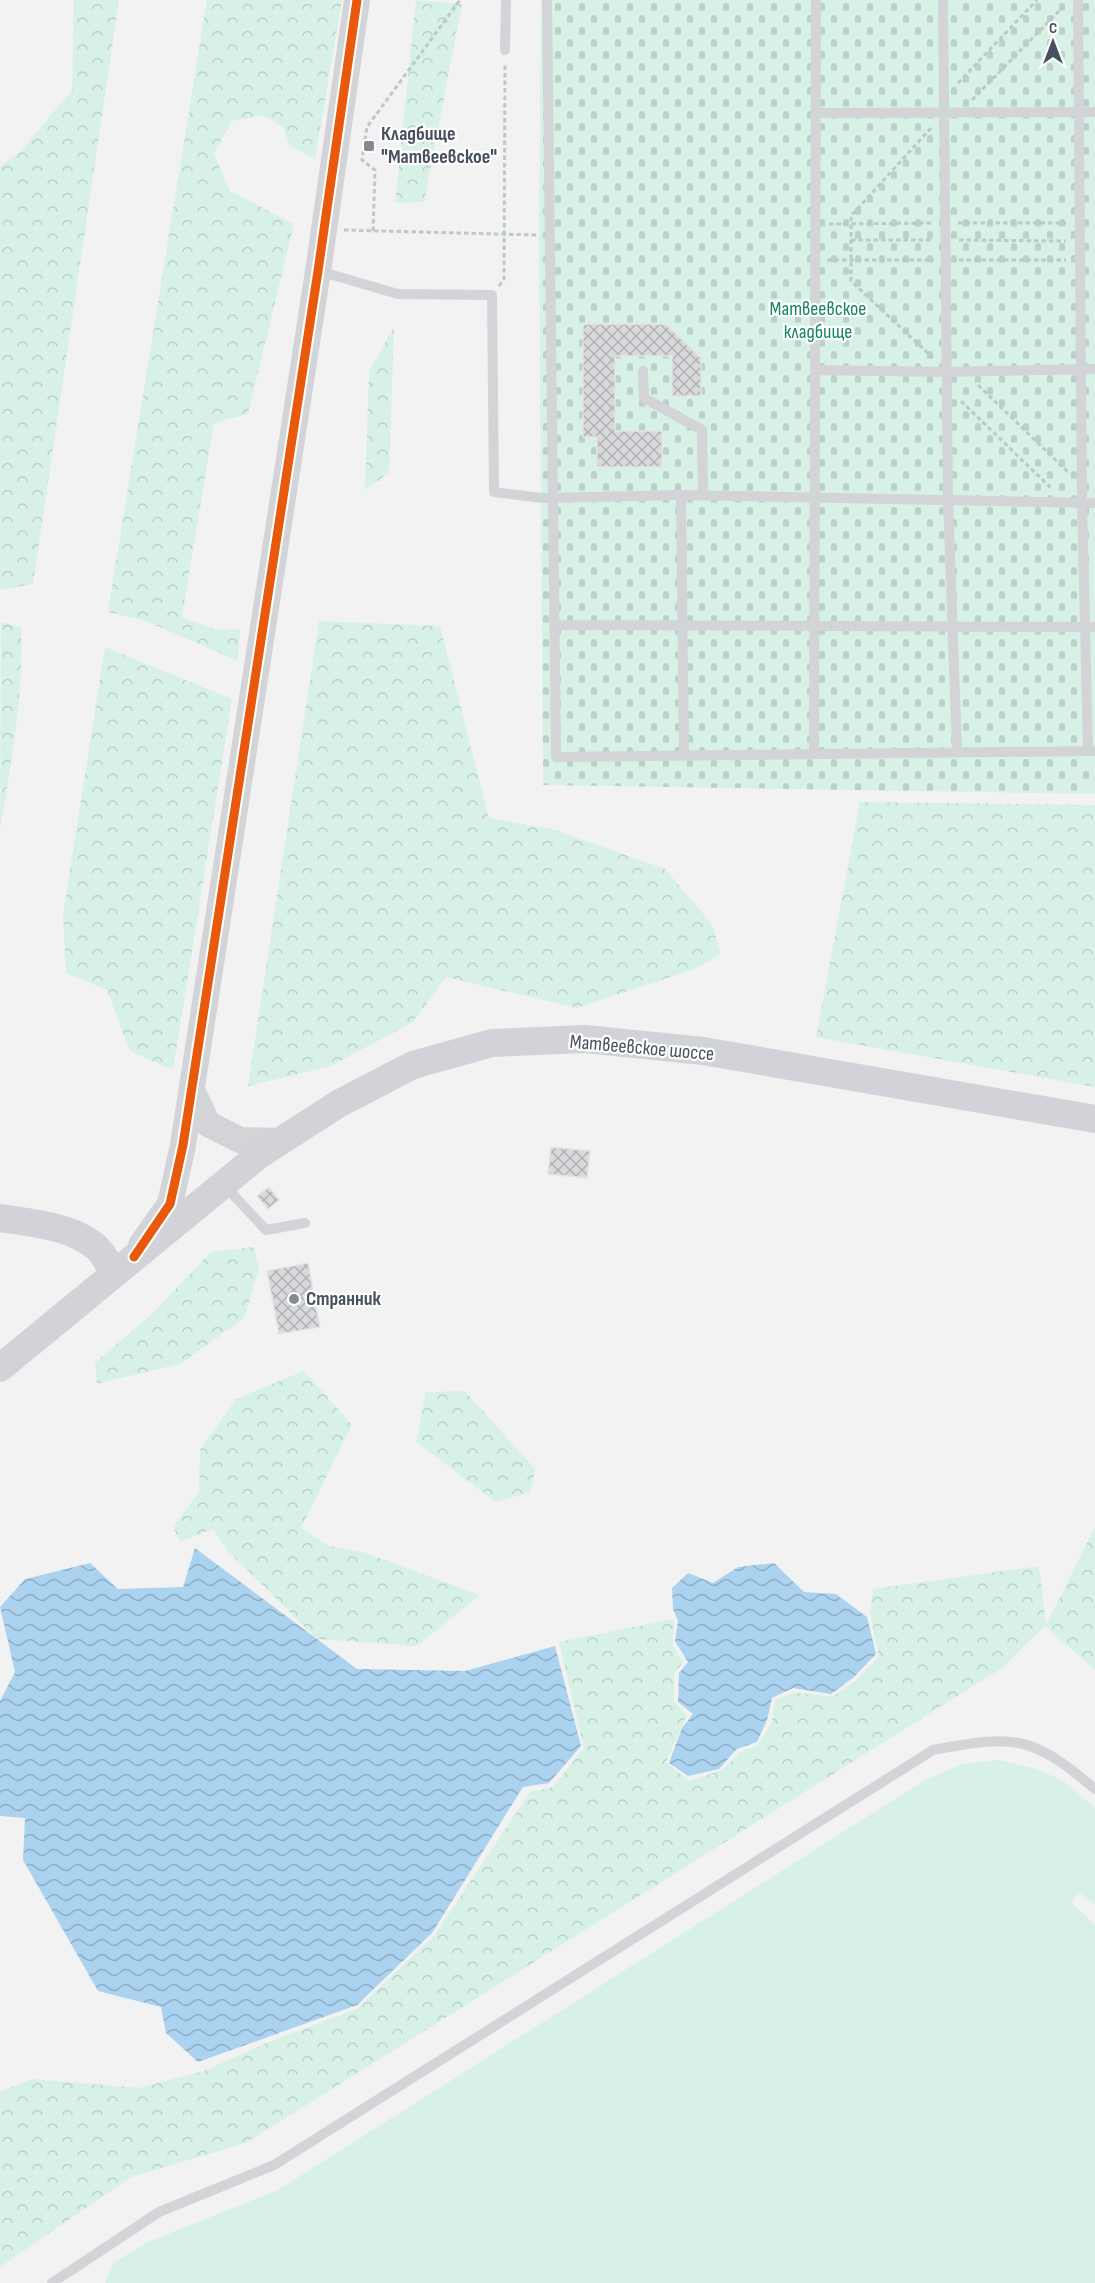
<svg xmlns="http://www.w3.org/2000/svg" width="1095" height="2283" font-family="'Sofia Sans Condensed',sans-serif">
  <style>
    .grass { fill: #d7f1e6 }
    .forest { fill: url(#forest-crowns) }
    .cemetery { fill: url(#cemetery-stones) }
    .water { fill: url(#water-waves) }
    .building { fill: url(#building-cross-hatch); stroke: #e4e4e5; stroke-width: 1.5 }
    .lines { fill: none; stroke-linecap: round; stroke-linejoin: round }
    .path { stroke: #bdc8c8; stroke-width: 3; stroke-dasharray: 4.5 3; stroke-linecap: butt }
    .service { stroke: #d3d4d8; stroke-width: 10 }
    .tertiary { stroke: #d3d4d8; stroke-width: 26 }
    .secondary { stroke: #d2d3d8; stroke-width: 28 }
    .cycleway-casing { stroke: #fff; stroke-width: 13 }
    .cycleway { stroke: #e8590c; stroke-width: 9 }
    .poi-dot { fill: #848992; stroke: #fff; stroke-width: 2 }
    .labels { text-anchor: middle; dominant-baseline: central; stroke-width: 4.5; stroke-linejoin: round; paint-order: stroke }
    .poi-label { font-size: 20px; font-weight: bold; fill: #48505f; stroke: #fff; text-anchor: start }
    .park-label { font-size: 20px; fill: #158564; stroke: #fff }
    .street-label { font-size: 20px; fill: #48505f; stroke: #fff }
  </style>
  <defs>
    <pattern id="forest-crowns" width="20" height="18" patternUnits="userSpaceOnUse" patternTransform="scale(1.5)"><rect width="20" height="18" fill="#d7f1e6"/><path d="M2 6a3 3 0 1 1 6 0M12 15a3 3 0 1 1 6 0" fill="none" stroke="#bad0c8"/></pattern>
    <pattern id="cemetery-stones" width="16" height="16" patternUnits="userSpaceOnUse" patternTransform="scale(1.5)"><rect width="16" height="16" fill="#d7f1e6"/><path d="M2 7V4a2 2 0 0 1 4 0v3zM10 15v-3a2 2 0 0 1 4 0v3z" fill="#bad0c8"/></pattern>
    <pattern id="water-waves" width="16" height="10" patternUnits="userSpaceOnUse" patternTransform="scale(1.5)"><rect width="16" height="10" fill="#abd3f0"/><path d="M0 5q4-4 8 0t8 0" fill="none" stroke="#8daec6"/></pattern>
    <pattern id="building-cross-hatch" width="8" height="8" patternUnits="userSpaceOnUse" patternTransform="scale(1.5)"><rect width="8" height="8" fill="#d8d9db"/><path d="M0 0l8 8M0 8l8-8" fill="none" stroke="#b1b2b5"/></pattern>
  </defs>
  <rect width="100%" height="100%" fill="#f3f2f2"/>
  <path class="grass" d="M998,1760L1033,1768L1062,1780L1095,1808V1904L1080,1893L1071,1902L1095,1925V2283H105L113,2263L150,2241L278,2190L925,1780L962,1764Z"/>
  <path class="forest" d="M74,0H119L33,584L0,590V166L20,152L72,90Z
    M207,0H342L315,159L290,146L283,127L262,115L232,121L214,154L230,191L294,224L248,414L214,423L182,617L216,630L240,629L238,661L146,621L108,612Z
    M416,0L462,4L424,202L395,203Z
    M394,327L389,473L365,490L369,371Z
    M319,621L440,626L489,818L552,829L665,869L711,923L721,954L695,969L577,1008L446,977L413,1022L331,1066L248,1086Z
    M1,622L21,627C24,694 11,764 0,830Z
    M105,647L232,699L173,1070L130,1051L107,990L66,973L63,915Z
    M860,802L1095,805V1087L816,1037Z
    M254,1247L259,1269L244,1318L182,1363L97,1384L95,1363L152,1314L211,1252Z
    M304,1371L352,1425L301,1528L329,1546L366,1553L480,1595L417,1646L317,1639L228,1551L213,1529L180,1542L173,1527L199,1492L200,1450L236,1399Z
    M465,1391L535,1469L531,1492L496,1502L416,1442L426,1392Z
    M1095,1527V1670L1045,1626L1002,1668L246,2143L131,2177L0,2267V2092L32,2079L139,2088L204,2071L266,2043L357,2009L434,1936L530,1792L553,1787L584,1748L559,1642L674,1619L673,1646L683,1663L674,1673V1702L687,1715L666,1762L689,1781L722,1770L740,1752L757,1746L772,1722L775,1701L793,1692L832,1697L854,1682L879,1657L870,1613L873,1589L1039,1566L1046,1625Z"/>
  <path class="cemetery" d="M541,0H1095V794L543,785L539,235Z"/>
  <path class="water" d="M195,1548L357,1669L465,1671L555,1646L581,1746L549,1783L523,1787L432,1933L357,2005L198,2062L166,2033L161,2007L98,1991L23,1860L25,1818L0,1816V1701L15,1672L0,1607L25,1579L90,1563L118,1589L183,1587Z
    M774,1563L804,1592L836,1594L867,1617L876,1654L854,1677L831,1694L793,1688L772,1698L767,1720L757,1742L737,1749L719,1769L688,1776L669,1763L682,1728L693,1714L678,1702L679,1673L688,1662L675,1641L678,1621L673,1609L672,1588L688,1573L713,1583L738,1567Z"/>
  <path class="building" d="M583,324H666L701,358V396H672V356H615V431H662V467H597V437H583Z
    M551,1147L590,1151L587,1178L548,1174Z
    M269,1187L279,1200L268,1209L257,1196Z
    M308,1263L320,1327L279,1334L267,1271Z"/>
  <g class="lines">
    <path class="path" d="M958,83L1037,0
      M972,100L1064,6
      M931,128L851,216V281L933,358
      M958,223H1066
      M829,224L934,223
      M344,230L536,235
      M373,231L375,170L362,160L367,127L460,0
      M851,240H931
      M959,240L1066,241
      M827,260H934
      M959,260H1066
      M499,286L504,279L505,63
      M978,385L1068,472
      M961,401L1051,488"/>
    <path class="service" d="M547,0L556,757L1095,751
      M943,0L948,500L957,752
      M1078,0L1082,502L1088,751
      M505,50L506,0
      M816,113L1095,112
      M319,271L398,294L492,295L494,492L542,498L681,495L1095,503
      M815,370L946,372L1095,369
      M643,371L644,398L702,430L703,496
      M681,495L684,756
      M554,625L1095,627
      M814,754L816,0
      M223,1184L266,1230L305,1223
      M52,2283L159,2212L274,2165L933,1750C1014,1735 1030,1734 1095,1789"/>
    <path class="tertiary" d="M192,1090L208,1124L240,1140L280,1141
      M141,1245L170,1204L183,1145L318,271L357,0"/>
    <path class="secondary" d="M0,1218C32,1223 74,1226 98,1249C105,1256 109,1266 114,1273
      M0,1368L259,1155L338,1104L413,1065L492,1043L585,1039L703,1051L1095,1119"/>
    <g class="cycleway-casing">
      <path id="cycleway" d="M134,1257L170,1204L183,1145L318,271L357,0"/>
    </g>
    <use href="#cycleway" class="cycleway"/>
  </g>
  <g class="poi-dot">
    <rect x="363" y="140" width="12" height="12" rx="3"/>
    <circle cx="294" cy="1299" r="6"/>
  </g>
  <g class="labels">
    <g class="poi-label">
      <text x="381" y="134">Кладбище<tspan x="381" dy="23">"Матвеевское"</tspan></text>
      <text x="306" y="1299">Странник</text>
    </g>
    <g class="park-label">
      <text x="818" y="309">Матвеевское<tspan x="818" dy="23">кладбище</tspan></text>
    </g>
    <g class="street-label">
      <text transform="translate(642 1048) rotate(5)">Матвеевское шоссе</text>
    </g>
  </g>
  <g transform="translate(1053 42)" stroke="#ffffff" stroke-width="4.5" paint-order="stroke">
  <path d="M0-4.5L10 22L0 15L-10 22Z" fill="#48505f"/>
  <text y="-9" font-size="16" font-weight="bold" text-anchor="middle" fill="#48505f">С</text>
  </g>
</svg>
